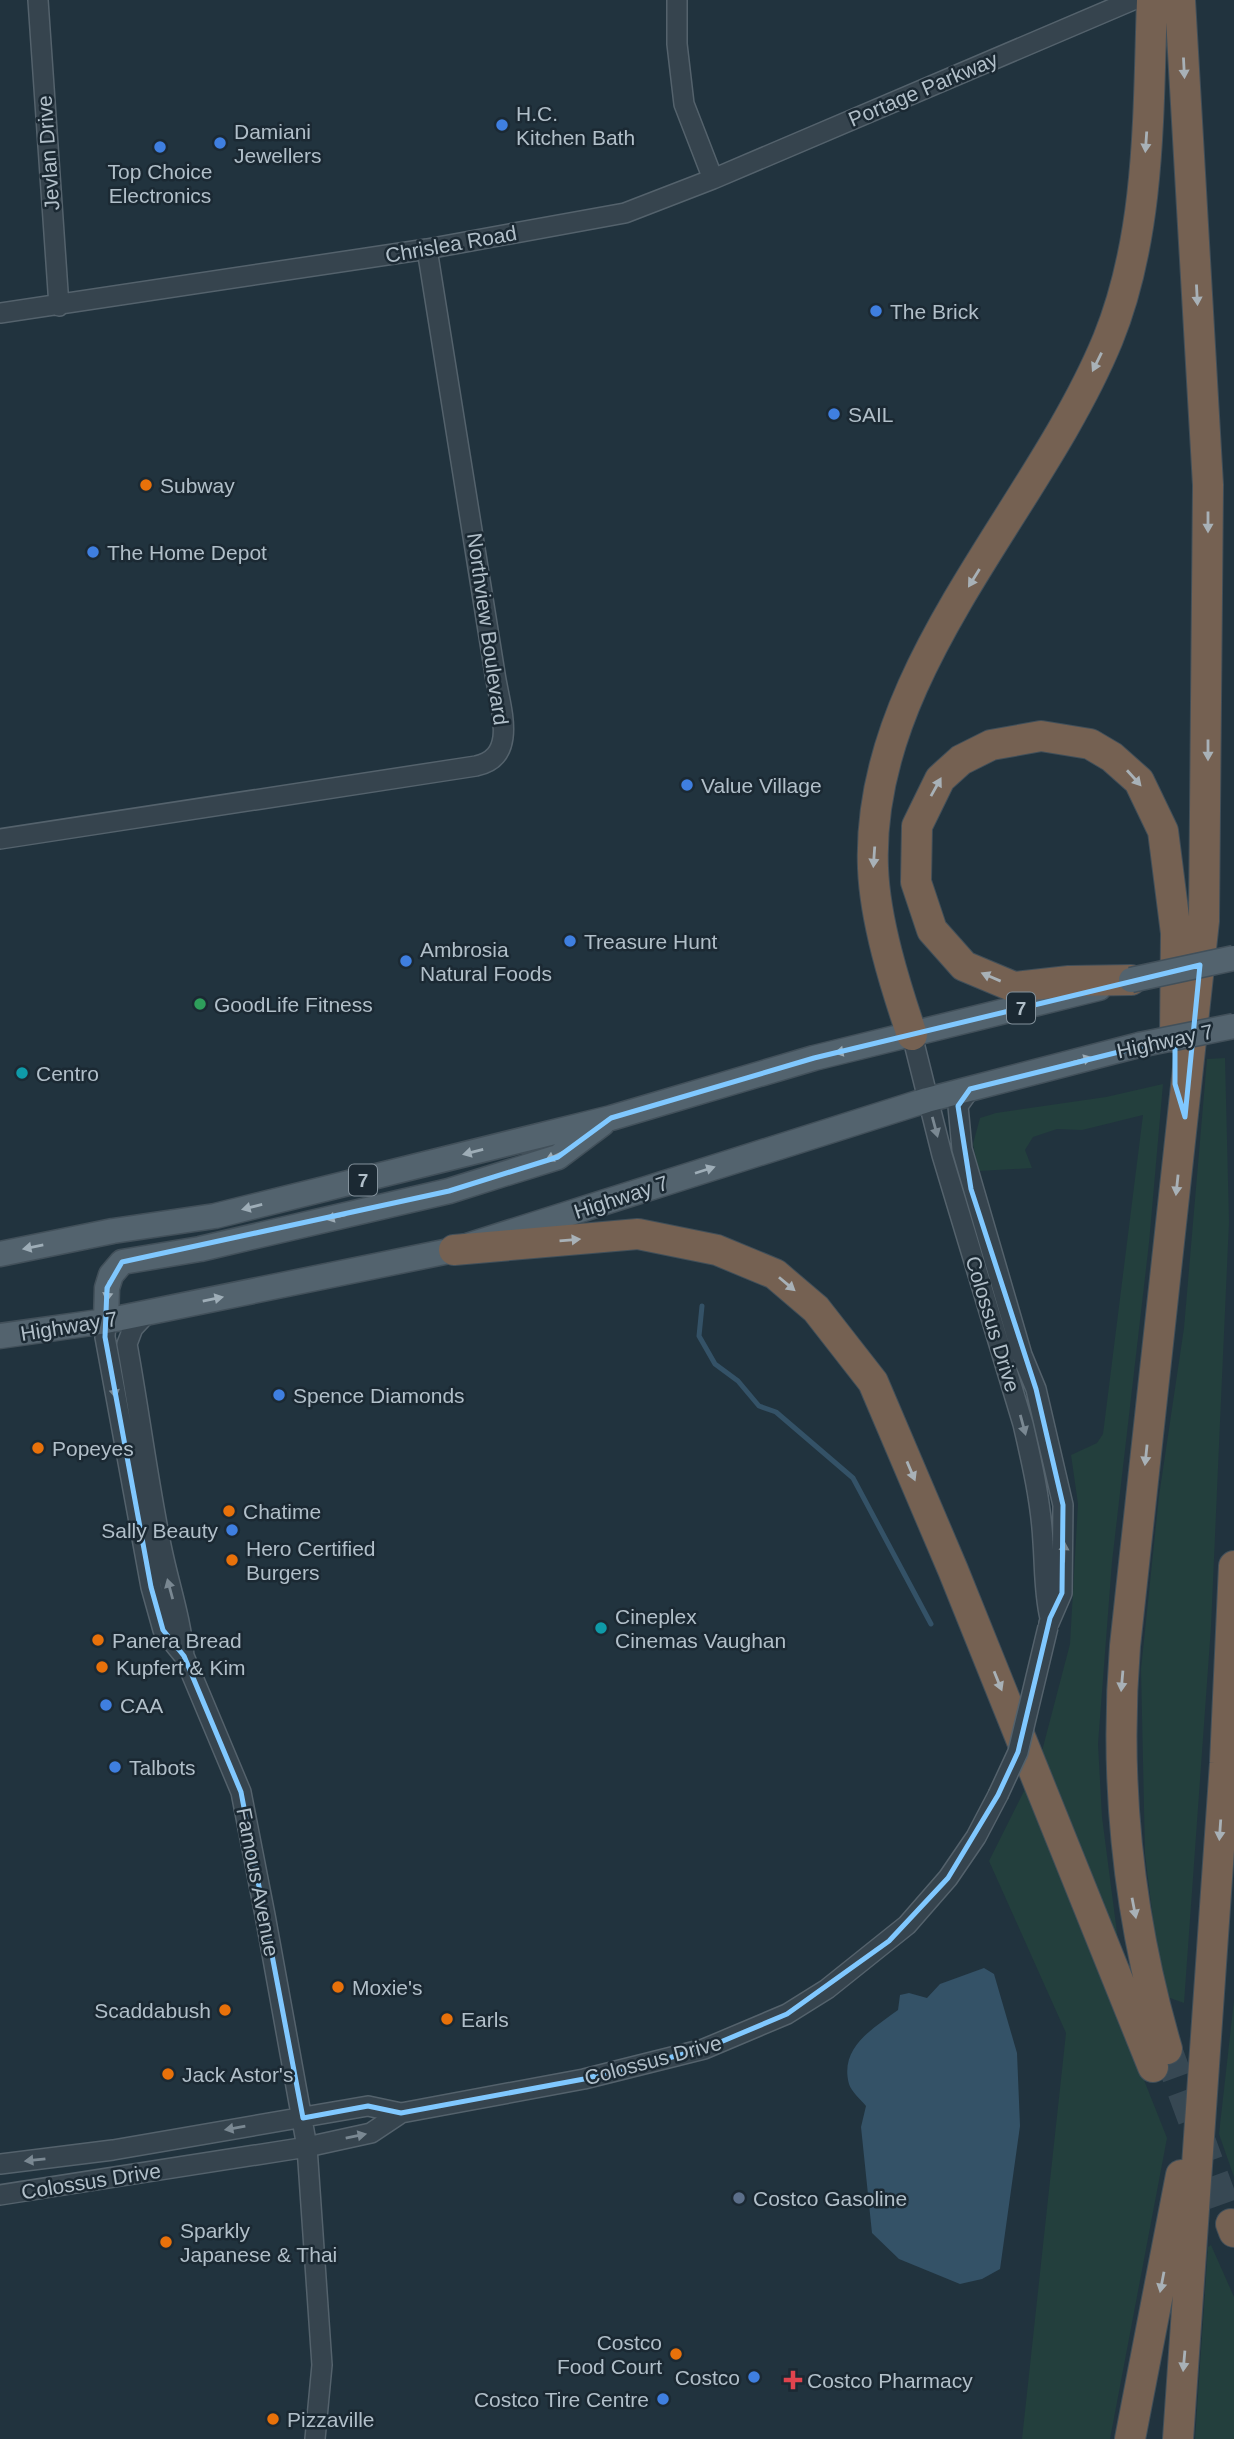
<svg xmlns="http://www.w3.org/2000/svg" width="1234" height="2439" font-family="Helvetica,sans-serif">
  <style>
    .green { fill: #233f3d }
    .water { fill: #345267 }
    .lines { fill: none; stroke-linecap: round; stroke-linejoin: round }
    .stream { stroke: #345267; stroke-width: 5 }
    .highway-tunnel { stroke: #374853; stroke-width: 30; stroke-dasharray: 30 15; stroke-linecap: butt }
    .minor-casing { stroke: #54626c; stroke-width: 22 }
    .major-casing { stroke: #42505a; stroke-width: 27 }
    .highway-casing { stroke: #414f59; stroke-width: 32 }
    .minor { stroke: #36444e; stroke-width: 19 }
    .major { stroke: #53636e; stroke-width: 24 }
    .highway { stroke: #756152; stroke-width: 30 }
    .minor-bridge-casing { stroke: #54626c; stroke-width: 22; stroke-linecap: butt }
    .major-bridge-casing { stroke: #42505a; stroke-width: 27; stroke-linecap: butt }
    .minor-bridge { stroke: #36444e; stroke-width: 19 }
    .major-bridge { stroke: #53636e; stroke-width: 24 }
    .oneway { fill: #a8b1b7 }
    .oneway2 { fill: #9eadb7 }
    .oneway3 { fill: #7a8892 }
    .marked { fill: none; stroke: #80c8ff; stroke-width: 5; stroke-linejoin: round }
    .shop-dot { fill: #3f7fe0; stroke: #1b2933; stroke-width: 2.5 }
    .food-dot { fill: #e8710a; stroke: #1b2933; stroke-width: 2.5 }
    .leisure-dot { fill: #2e9e5b; stroke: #1b2933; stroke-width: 2.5 }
    .culture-dot { fill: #0f9aa8; stroke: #1b2933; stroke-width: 2.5 }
    .service-dot { fill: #5c6f8a; stroke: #1b2933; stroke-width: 2.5 }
    .health-dot { fill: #e0444e; stroke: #1b2933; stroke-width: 2.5 }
    .labels { text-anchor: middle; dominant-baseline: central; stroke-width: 5; stroke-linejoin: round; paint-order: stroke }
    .shield { fill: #1b2933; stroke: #84929c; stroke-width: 2 }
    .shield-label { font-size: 19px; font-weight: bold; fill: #b1bfc9 }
    .street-label { font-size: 21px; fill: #b1bfc9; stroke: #1b2933 }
    .poi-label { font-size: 21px; fill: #b1bfc9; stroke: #1b2933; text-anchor: start }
  </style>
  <rect width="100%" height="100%" fill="#21333e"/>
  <path class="green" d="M1225,1058L1229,1222L1220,1422L1211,1627L1184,2003L1170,1998L1158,1960L1145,1854L1141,1669L1159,1496L1184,1328L1207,1059Z
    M1163,1084L1149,1243L1112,1562L1098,1744L1102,1817L1119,1948L1052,1786L1042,1751L1070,1644L1078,1504L1071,1455L1097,1443L1103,1434L1143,1115L1082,1130L1057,1129L1033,1137L1025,1150L1032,1168L979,1171L973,1144L980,1118L996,1113L1106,1097Z
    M1027,1785L1167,2138L1110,2439H1022L1066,2033L989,1861Z
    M1234,2000V2177L1219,2134Z
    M1211,2245L1234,2297V2439H1195L1208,2247Z"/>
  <path class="water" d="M984,1968L994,1974L1017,2053L1020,2126L1000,2269L982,2279L960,2284L899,2259L872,2233L861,2127L866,2106C861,2100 851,2091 849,2084C839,2047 874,2028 898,2010L900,1995L909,1993L927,1998L940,1984Z"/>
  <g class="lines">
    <path class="stream" d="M702,1306L699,1336L715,1364L738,1381L759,1406L776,1412L853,1478L931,1624"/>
    <path class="highway-tunnel" d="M1167,2049L1231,2224"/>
    <g class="minor-casing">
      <path id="minor" d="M38,0L59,306
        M677,0V44L684,104L713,179
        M0,313L427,249L625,213L713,179L1133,0
        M0,839L476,766C519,757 500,707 495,674L427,249
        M912,1035L942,1155L1023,1424C1032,1463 1041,1502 1043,1542C1045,1569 1044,1592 1050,1618
        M970,1089L958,1106L962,1149L1022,1355L1036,1389L1063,1505L1062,1593L1049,1623
        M147,1313L133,1328L127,1344C139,1410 147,1475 160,1540C167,1579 181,1616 184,1656
        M106,1321L105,1337L151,1587L163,1630L184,1656L241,1792L265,1915L307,2147L322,2365L315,2439
        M0,2164L113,2150L368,2106L401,2113L584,2079L704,2049L787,2014L827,1989L907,1925L948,1878L976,1837L998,1795
        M0,2195L307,2147L371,2133L401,2113"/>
    </g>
    <g class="major-casing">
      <path id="major" d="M0,1254L113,1231L215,1216L611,1118L814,1058L1099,988
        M106,1321L107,1288L111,1275L122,1262L200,1249L449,1191L558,1157L602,1124
        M0,1336L106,1321L454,1250L927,1100L1139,1045"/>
    </g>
    <g class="highway-casing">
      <path id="highway" d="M1131,980L1069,981L1014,987L964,966L932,930L916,882L917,826L940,779L961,760L991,745L1041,736L1090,744L1112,757L1139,781L1163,831L1176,933L1175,1037
        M912,1035C895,985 875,921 873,868C865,672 1037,512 1108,339C1151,233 1148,112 1152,0
        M454,1250L638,1234L717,1250L775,1274L816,1309L873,1382L953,1570L1153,2067
        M1167,2049C1128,1916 1114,1784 1125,1646L1204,921L1208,485L1180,0
        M1231,2224L1234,2232
        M1130,2439L1181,2175
        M1178,2439L1225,1763L1234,1566"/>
    </g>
    <use href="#minor" class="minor"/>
    <use href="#major" class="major"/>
    <use href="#highway" class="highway"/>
    <g class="minor-bridge-casing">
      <path id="minor-bridge" d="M998,1795L1018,1752L1048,1627"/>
    </g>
    <g class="major-bridge-casing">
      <path id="major-bridge" d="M1131,980L1234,958
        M1139,1045L1234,1026"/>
    </g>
    <use href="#minor-bridge" class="minor-bridge"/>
    <use href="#major-bridge" class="major-bridge"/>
  </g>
  <defs><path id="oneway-solid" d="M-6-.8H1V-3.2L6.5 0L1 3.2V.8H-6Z" transform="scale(1.75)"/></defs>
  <g class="oneway">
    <use href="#oneway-solid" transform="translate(1184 68) rotate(87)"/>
    <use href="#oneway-solid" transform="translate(1146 142) rotate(94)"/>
    <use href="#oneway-solid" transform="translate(1197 295) rotate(87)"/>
    <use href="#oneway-solid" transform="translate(1097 362) rotate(116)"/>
    <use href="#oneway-solid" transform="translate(1208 522) rotate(90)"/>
    <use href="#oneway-solid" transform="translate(974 578) rotate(122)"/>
    <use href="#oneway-solid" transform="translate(1208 750) rotate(90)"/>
    <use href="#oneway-solid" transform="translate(1134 778) rotate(48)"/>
    <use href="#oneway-solid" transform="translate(936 787) rotate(-61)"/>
    <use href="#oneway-solid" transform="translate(874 857) rotate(94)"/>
    <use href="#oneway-solid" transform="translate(991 977) rotate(-157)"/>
    <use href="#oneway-solid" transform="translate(1177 1185) rotate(96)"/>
    <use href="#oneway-solid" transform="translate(570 1240) rotate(-5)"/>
    <use href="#oneway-solid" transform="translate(787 1284) rotate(40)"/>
    <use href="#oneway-solid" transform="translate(1146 1455) rotate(96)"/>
    <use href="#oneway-solid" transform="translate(911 1471) rotate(67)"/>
    <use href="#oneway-solid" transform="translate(998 1681) rotate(68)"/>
    <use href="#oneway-solid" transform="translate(1122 1681) rotate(95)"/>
    <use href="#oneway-solid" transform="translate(1220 1830) rotate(94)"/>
    <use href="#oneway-solid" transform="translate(1134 1908) rotate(79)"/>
    <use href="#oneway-solid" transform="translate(1162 2282) rotate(101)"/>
    <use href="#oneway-solid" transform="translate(1184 2361) rotate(95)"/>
  </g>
  <g class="oneway2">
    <use href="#oneway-solid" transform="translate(845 1051) rotate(169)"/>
    <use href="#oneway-solid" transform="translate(1082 1060) rotate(-14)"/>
    <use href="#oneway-solid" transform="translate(473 1152) rotate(166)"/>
    <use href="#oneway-solid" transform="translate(555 1156) rotate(155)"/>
    <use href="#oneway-solid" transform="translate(705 1170) rotate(-18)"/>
    <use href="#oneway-solid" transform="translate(252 1207) rotate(166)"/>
    <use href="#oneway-solid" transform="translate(336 1217) rotate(167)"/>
    <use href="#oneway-solid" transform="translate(33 1247) rotate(169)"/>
    <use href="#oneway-solid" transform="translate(108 1291) rotate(97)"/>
    <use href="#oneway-solid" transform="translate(213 1299) rotate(-12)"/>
  </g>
  <g class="oneway3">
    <use href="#oneway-solid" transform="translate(935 1127) rotate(75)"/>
    <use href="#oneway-solid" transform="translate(114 1388) rotate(80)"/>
    <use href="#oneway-solid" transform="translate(1023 1425) rotate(75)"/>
    <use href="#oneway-solid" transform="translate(1064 1552) rotate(-88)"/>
    <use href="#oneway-solid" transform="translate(170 1589) rotate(-105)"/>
    <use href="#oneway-solid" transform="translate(235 2128) rotate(170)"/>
    <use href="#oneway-solid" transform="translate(356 2136) rotate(-11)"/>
    <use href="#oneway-solid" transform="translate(35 2160) rotate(174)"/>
  </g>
  <path class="marked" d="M1200,965L1185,1117L1175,1084V1038L970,1089L958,1106L971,1189L1036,1389L1063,1505L1062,1593L1050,1618L1018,1752L998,1795L948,1878L889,1941L787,2014L704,2049L584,2079L401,2113L368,2106L303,2118L241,1792L184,1656L163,1630L151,1587L105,1337L107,1288L122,1262L449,1191L558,1157L611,1118L814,1058Z"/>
  <g class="shop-dot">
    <circle cx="502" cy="125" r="7"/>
    <circle cx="220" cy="143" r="7"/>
    <circle cx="160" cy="147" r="7"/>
    <circle cx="876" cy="311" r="7"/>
    <circle cx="834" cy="414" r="7"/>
    <circle cx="93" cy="552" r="7"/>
    <circle cx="687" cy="785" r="7"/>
    <circle cx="570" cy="941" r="7"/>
    <circle cx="406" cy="961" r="7"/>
    <circle cx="279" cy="1395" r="7"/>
    <circle cx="232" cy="1530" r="7"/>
    <circle cx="106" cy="1705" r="7"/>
    <circle cx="115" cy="1767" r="7"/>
    <circle cx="754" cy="2377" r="7"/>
    <circle cx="663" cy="2399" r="7"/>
  </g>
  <g class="food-dot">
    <circle cx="146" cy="485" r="7"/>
    <circle cx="38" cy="1448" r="7"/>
    <circle cx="229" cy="1511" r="7"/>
    <circle cx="232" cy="1560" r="7"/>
    <circle cx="98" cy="1640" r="7"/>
    <circle cx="102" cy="1667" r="7"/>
    <circle cx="338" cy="1987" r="7"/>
    <circle cx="225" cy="2010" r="7"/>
    <circle cx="447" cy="2019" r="7"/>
    <circle cx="168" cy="2074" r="7"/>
    <circle cx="166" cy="2242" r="7"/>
    <circle cx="676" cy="2354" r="7"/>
    <circle cx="273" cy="2419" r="7"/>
  </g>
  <circle class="leisure-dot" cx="200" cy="1004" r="7"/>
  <g class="culture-dot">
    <circle cx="22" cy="1073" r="7"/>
    <circle cx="601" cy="1628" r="7"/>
  </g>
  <circle class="service-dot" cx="739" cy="2198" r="7"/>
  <path class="health-dot" d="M789.5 2369.5h7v7h7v7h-7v7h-7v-7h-7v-7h7z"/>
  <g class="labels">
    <g class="shield">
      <rect x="1007" y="992.5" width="28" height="31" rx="5"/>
      <rect x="349" y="1164.5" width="28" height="31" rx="5"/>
    </g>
    <g class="shield-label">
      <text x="1021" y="1008">7</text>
      <text x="363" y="1180">7</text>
    </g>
    <g class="street-label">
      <text transform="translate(923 89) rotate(-23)">Portage Parkway</text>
      <text transform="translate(48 153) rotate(-94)">Jevlan Drive</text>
      <text transform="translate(451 244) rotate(-10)">Chrislea Road</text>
      <text transform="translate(488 629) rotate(82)">Northview Boulevard</text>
      <text transform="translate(1165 1041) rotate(-12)">Highway 7</text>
      <text transform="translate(621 1197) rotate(-18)">Highway 7</text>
      <text transform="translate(993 1324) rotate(73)">Colossus Drive</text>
      <text transform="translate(69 1326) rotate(-9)">Highway 7</text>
      <text transform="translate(258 1882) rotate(79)">Famous Avenue</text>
      <text transform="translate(653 2060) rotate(-15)">Colossus Drive</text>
      <text transform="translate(91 2181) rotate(-9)">Colossus Drive</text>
    </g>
    <g class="poi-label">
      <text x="516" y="113">H.C.<tspan x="516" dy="24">Kitchen Bath</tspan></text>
      <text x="234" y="131">Damiani<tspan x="234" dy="24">Jewellers</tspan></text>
      <text x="160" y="171" text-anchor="middle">Top Choice<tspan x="160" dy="24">Electronics</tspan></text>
      <text x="890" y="311">The Brick</text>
      <text x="848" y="414">SAIL</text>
      <text x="160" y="485">Subway</text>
      <text x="107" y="552">The Home Depot</text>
      <text x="701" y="785">Value Village</text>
      <text x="584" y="941">Treasure Hunt</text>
      <text x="420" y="949">Ambrosia<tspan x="420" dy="24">Natural Foods</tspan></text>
      <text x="214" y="1004">GoodLife Fitness</text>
      <text x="36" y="1073">Centro</text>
      <text x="293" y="1395">Spence Diamonds</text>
      <text x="52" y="1448">Popeyes</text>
      <text x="243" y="1511">Chatime</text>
      <text x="218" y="1530" text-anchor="end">Sally Beauty</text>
      <text x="246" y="1548">Hero Certified<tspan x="246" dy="24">Burgers</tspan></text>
      <text x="615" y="1616">Cineplex<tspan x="615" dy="24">Cinemas Vaughan</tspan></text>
      <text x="112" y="1640">Panera Bread</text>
      <text x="116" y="1667">Kupfert &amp; Kim</text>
      <text x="120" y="1705">CAA</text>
      <text x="129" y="1767">Talbots</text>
      <text x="352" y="1987">Moxie's</text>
      <text x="211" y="2010" text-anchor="end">Scaddabush</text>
      <text x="461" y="2019">Earls</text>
      <text x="182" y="2074">Jack Astor's</text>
      <text x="753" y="2198">Costco Gasoline</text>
      <text x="180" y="2230">Sparkly<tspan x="180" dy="24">Japanese &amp; Thai</tspan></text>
      <text x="662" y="2342" text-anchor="end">Costco<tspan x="662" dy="24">Food Court</tspan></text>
      <text x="740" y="2377" text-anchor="end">Costco</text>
      <text x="807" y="2380">Costco Pharmacy</text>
      <text x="649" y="2399" text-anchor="end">Costco Tire Centre</text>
      <text x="287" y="2419">Pizzaville</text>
    </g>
  </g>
</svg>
